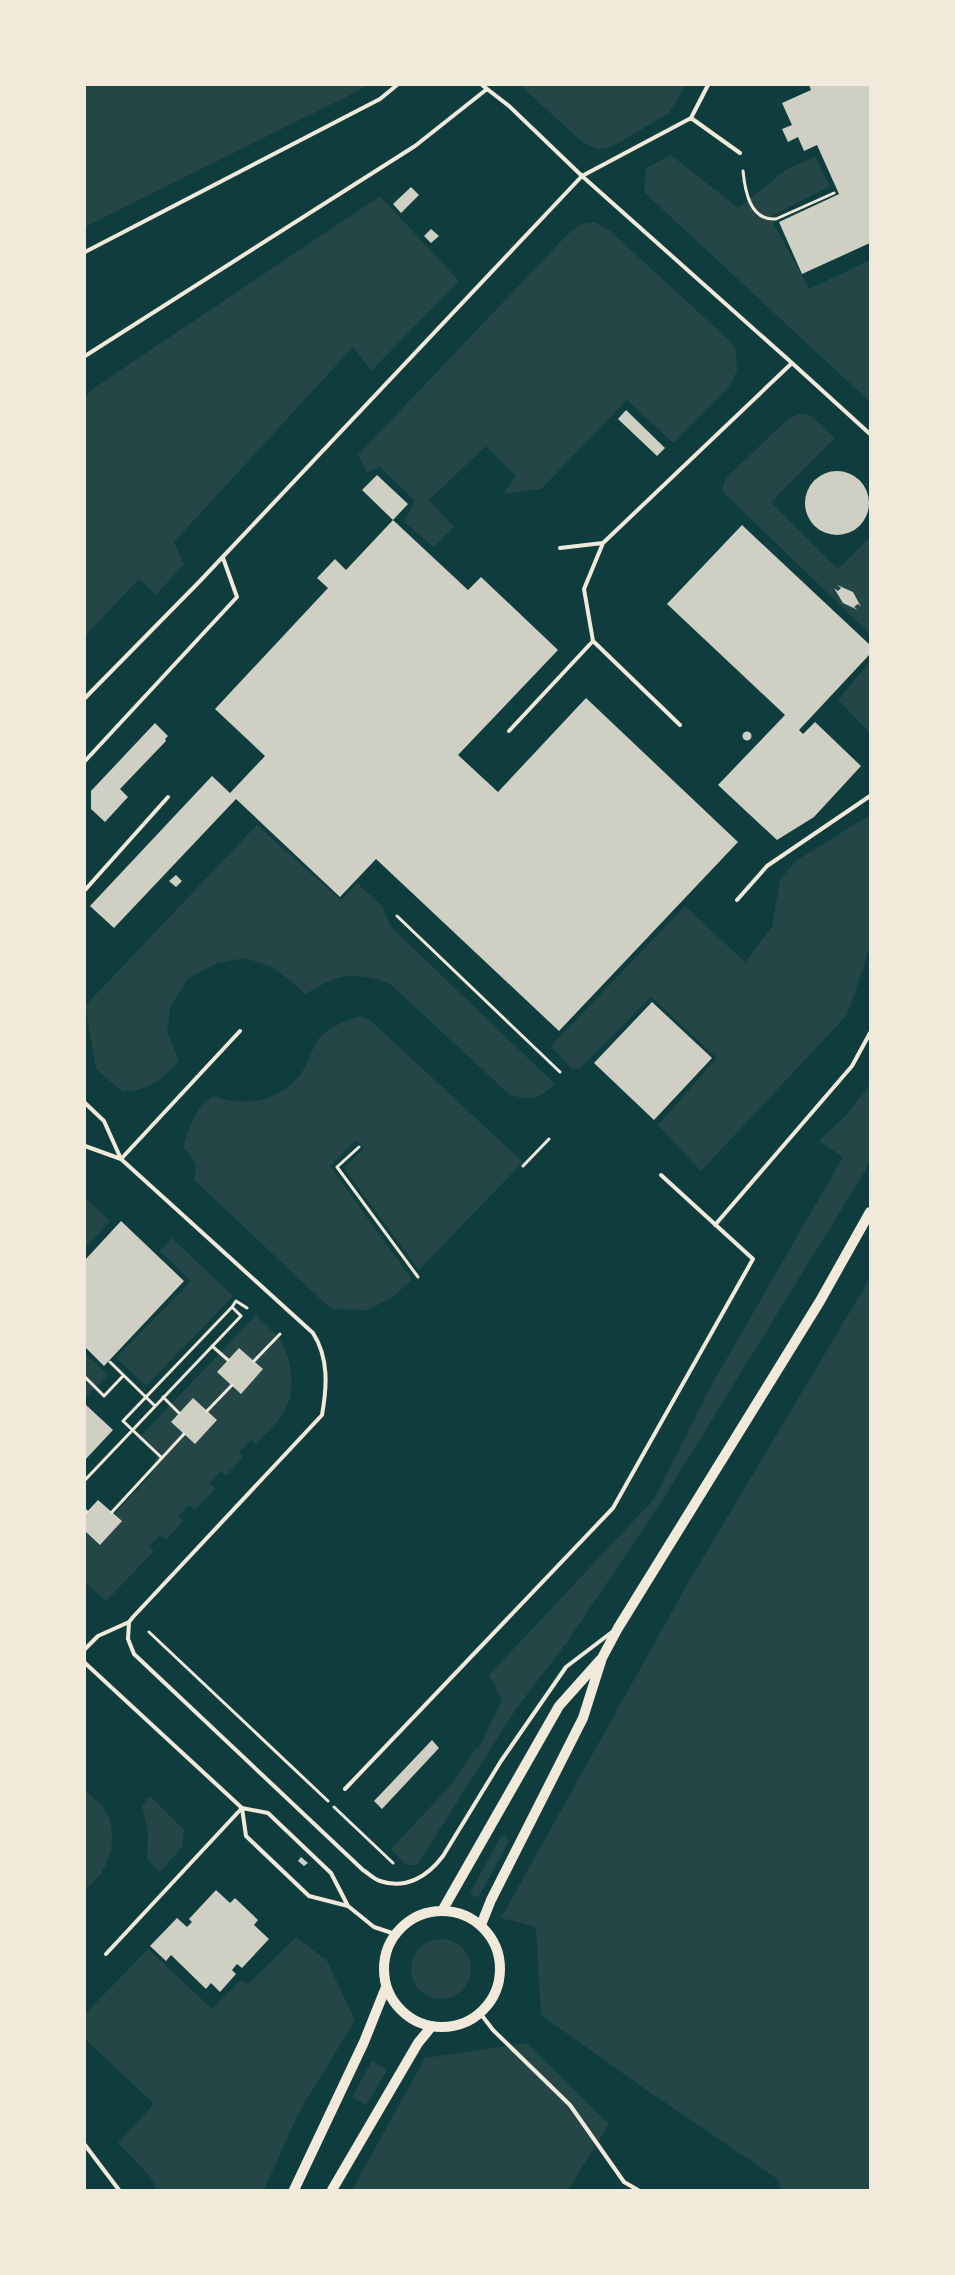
<svg xmlns="http://www.w3.org/2000/svg" width="955" height="2275" font-family="Lora,serif">
  <style>
    .green { fill: #244646 }
    .building { fill: #cfcfc3 }
    .lines { fill: none; stroke-linecap: round; stroke-linejoin: round }
    .path { stroke: #f1e9da; stroke-width: 3 }
    .service { stroke: #f1e9da; stroke-width: 4 }
    .secondary { stroke: #f1e9da; stroke-width: 10 }
  </style>
  <rect width="100%" height="100%" fill="#0f3d3e"/>
  <path class="green" d="M85,85H366L356,92L85,227Z
    M520,85H682L684,89L668,114L611,147L597,149L581,141Z
    M671,155L738,208L787,169L815,157L830,186L770,217L809,289L870,260V402L644,192L646,168Z
    M380,196L459,281L371,371L353,347L174,542L184,564L156,595L139,579L85,636V397L94,388Z
    M595,222L609,230L731,342L736,351L737,370L731,385L673,443L627,400L541,489L503,494L516,476L486,446L429,500L454,527L434,547L404,522L415,501L380,467L367,473L358,455L568,234L581,224Z
    M799,414L810,415L835,438L771,502L838,569L870,537V634L722,491L725,479L788,419Z
    M870,661V733L838,700Z
    M870,815V947L847,1015L701,1171L658,1125L717,1058L651,997L579,1069L571,1068L551,1046L685,906L745,962L772,927L780,880L794,862Z
    M257,825L341,900L357,883L383,907L390,926L555,1084C539,1099 531,1101 510,1095L390,984C352,971 341,973 306,994L273,967L245,958L217,963L187,979L171,1006L167,1031L179,1061C162,1080 149,1090 123,1092L96,1069L85,1006Z
    M360,1016L370,1020L523,1162L419,1270L344,1168L364,1148L356,1140L330,1166L412,1280L390,1299L367,1310L331,1309L193,1179C200,1164 194,1159 183,1148C190,1127 193,1109 213,1096C245,1108 281,1102 302,1072C310,1061 312,1045 322,1035C333,1025 346,1021 360,1016Z
    M870,1085V1159L865,1171L660,1504L567,1642L516,1709L417,1865H406L391,1849L452,1784L475,1749L479,1748L502,1700L489,1675L654,1499L711,1386L843,1157L819,1141L847,1114Z
    M85,1198L110,1221L85,1248Z
    M172,1238L233,1296L146,1386L116,1358L191,1281L160,1251Z
    M870,1278V2190H780L779,2180L645,2089L541,2015L536,1927L501,1918L688,1583Z
    M256,1315C264,1323 274,1331 280,1340C293,1362 297,1394 282,1415C275,1426 264,1435 256,1444L251,1440L239,1452L243,1457L226,1476L221,1471L210,1483L215,1489L195,1510L189,1505L178,1516L183,1521L166,1540L160,1535L149,1547L154,1551L106,1601L85,1582V1514L98,1500L114,1514L152,1474L157,1455L138,1439Z
    M85,1353L108,1375L85,1398Z
    M85,1791C93,1797 102,1804 107,1813C119,1838 109,1874 85,1889Z
    M150,1796L184,1830L182,1847L160,1872L147,1859L148,1832L142,1806Z
    M506,1834L509,1841L478,1898L470,1893L501,1836Z
    M296,1937L327,1961L355,2020L298,2114L264,2190H157L150,2176L118,2143L154,2104L85,2039V2014L148,1949L212,2009L241,1980L247,1985Z
    M411 1969a30 30 0 1 1 60 0a30 30 0 1 1-60 0Z
    M527,2043L609,2124L568,2190H352L425,2058Z
    M372,2061L387,2070L366,2105L352,2097Z"/>
  <path class="building" d="M809,85H870V243L802,274L779,222L839,194L817,145L804,151L798,137L788,142L782,129L792,125L782,103L811,90Z
    M411,187L419,195L401,213L393,204Z
    M431,229L439,236L431,243L424,236Z
    M626,410L665,448L657,456L618,419Z
    M805 503a32 32 0 1 1 64 0a32 32 0 1 1-64 0Z
    M377,475L408,504L393,520L362,490Z
    M393,520L468,590L481,577L558,650L458,755L498,792L586,698L738,842L559,1031L376,859L340,897L236,799L114,928L90,906L212,776L230,793L265,756L215,709L328,588L317,578L335,559L346,570Z
    M742,525L870,645V654L799,730L803,734L815,722L861,766L814,817L777,840L718,785L785,715L667,604Z
    M837,585L853,592L861,607L858,604L854,607L858,610L843,603L834,588L838,591L841,588Z
    M155,723L168,736L165,739L166,741L120,789L128,797L105,822L91,809V791Z
    M742.5 736a4.5 4.5 0 1 1 9 0a4.5 4.5 0 1 1-9 0Z
    M176,875L182,881L176,887L169,881Z
    M652,1002L712,1058L654,1120L594,1063Z
    M121,1221L184,1281L104,1366L85,1347V1260Z
    M239,1348L263,1369L241,1394L217,1372Z
    M193,1398L217,1420L195,1444L171,1422Z
    M85,1404L113,1430L85,1460Z
    M98,1500L122,1521L100,1545L85,1531V1514Z
    M432,1740L439,1748L382,1809L374,1801Z
    M301,1857L308,1863L304,1866L298,1861Z
    M216,1890L230,1903L235,1898L258,1920L254,1925L269,1939L242,1968L237,1964L232,1970L236,1974L220,1992L211,1983L206,1989L171,1955L166,1961L150,1946L177,1918L187,1927L192,1922L189,1919Z"/>
  <g class="lines">
    <path class="path" d="M743,171C745,191 750,221 776,219L834,193
      M397,916L560,1072
      M359,1147L337,1167L418,1277
      M523,1166L549,1139
      M212,1346L228,1360
      M254,1361L280,1334
      M110,1362L155,1406
      M85,1377L104,1396L123,1376
      M163,1397L179,1413
      M207,1411L232,1385
      M162,1458L123,1421L232,1307
      M85,1480L241,1316L232,1307L236,1301L247,1308
      M85,1510L87,1512
      M112,1512L184,1434
      M149,1632L328,1801
      M334,1807L393,1863"/>
    <path class="service" d="M691,118L740,153
      M85,252L380,99L397,85
      M85,356L415,146L487,89
      M792,363L870,434
      M603,543L584,589L593,641L680,725
      M560,548L603,543L792,363L582,176L691,118L708,85
      M85,698L200,581L582,176L509,106L482,85
      M509,731L593,641
      M85,761L237,597L223,558
      M85,890L168,797
      M737,900L767,866L870,796
      M85,1103L104,1121L121,1159L240,1031
      M85,1146L121,1159L313,1333C329,1358 327,1387 322,1415L133,1617L129,1622L98,1636L85,1649
      M715,1225L852,1066L870,1033
      M129,1622L128,1639L134,1654L363,1870C368,1873 374,1879 380,1881C406,1890 428,1876 443,1856L501,1761L566,1667L612,1632
      M85,1663L242,1808L268,1813L331,1873L348,1906L374,1927L395,1934
      M345,1789L613,1508L753,1259L661,1175
      M242,1808L246,1836L309,1896L348,1906
      M106,1954L242,1808
      M480,2013L493,2030L570,2105L624,2182L638,2190
      M85,2145L119,2190"/>
    <path class="secondary" d="M442,1911L559,1706L600,1660
      M384 1969a58 58 0 1 1 116 0a58 58 0 1 1-116 0Z
      M481,1925L491,1900L583,1718L602,1658L618,1628L820,1301L870,1212
      M294,2190L364,2042L386,1987
      M332,2190L418,2043L432,2026"/>
  </g>
  <rect width="955" height="2275" fill="none" stroke="#f1e9da" stroke-width="172"/>
</svg>
